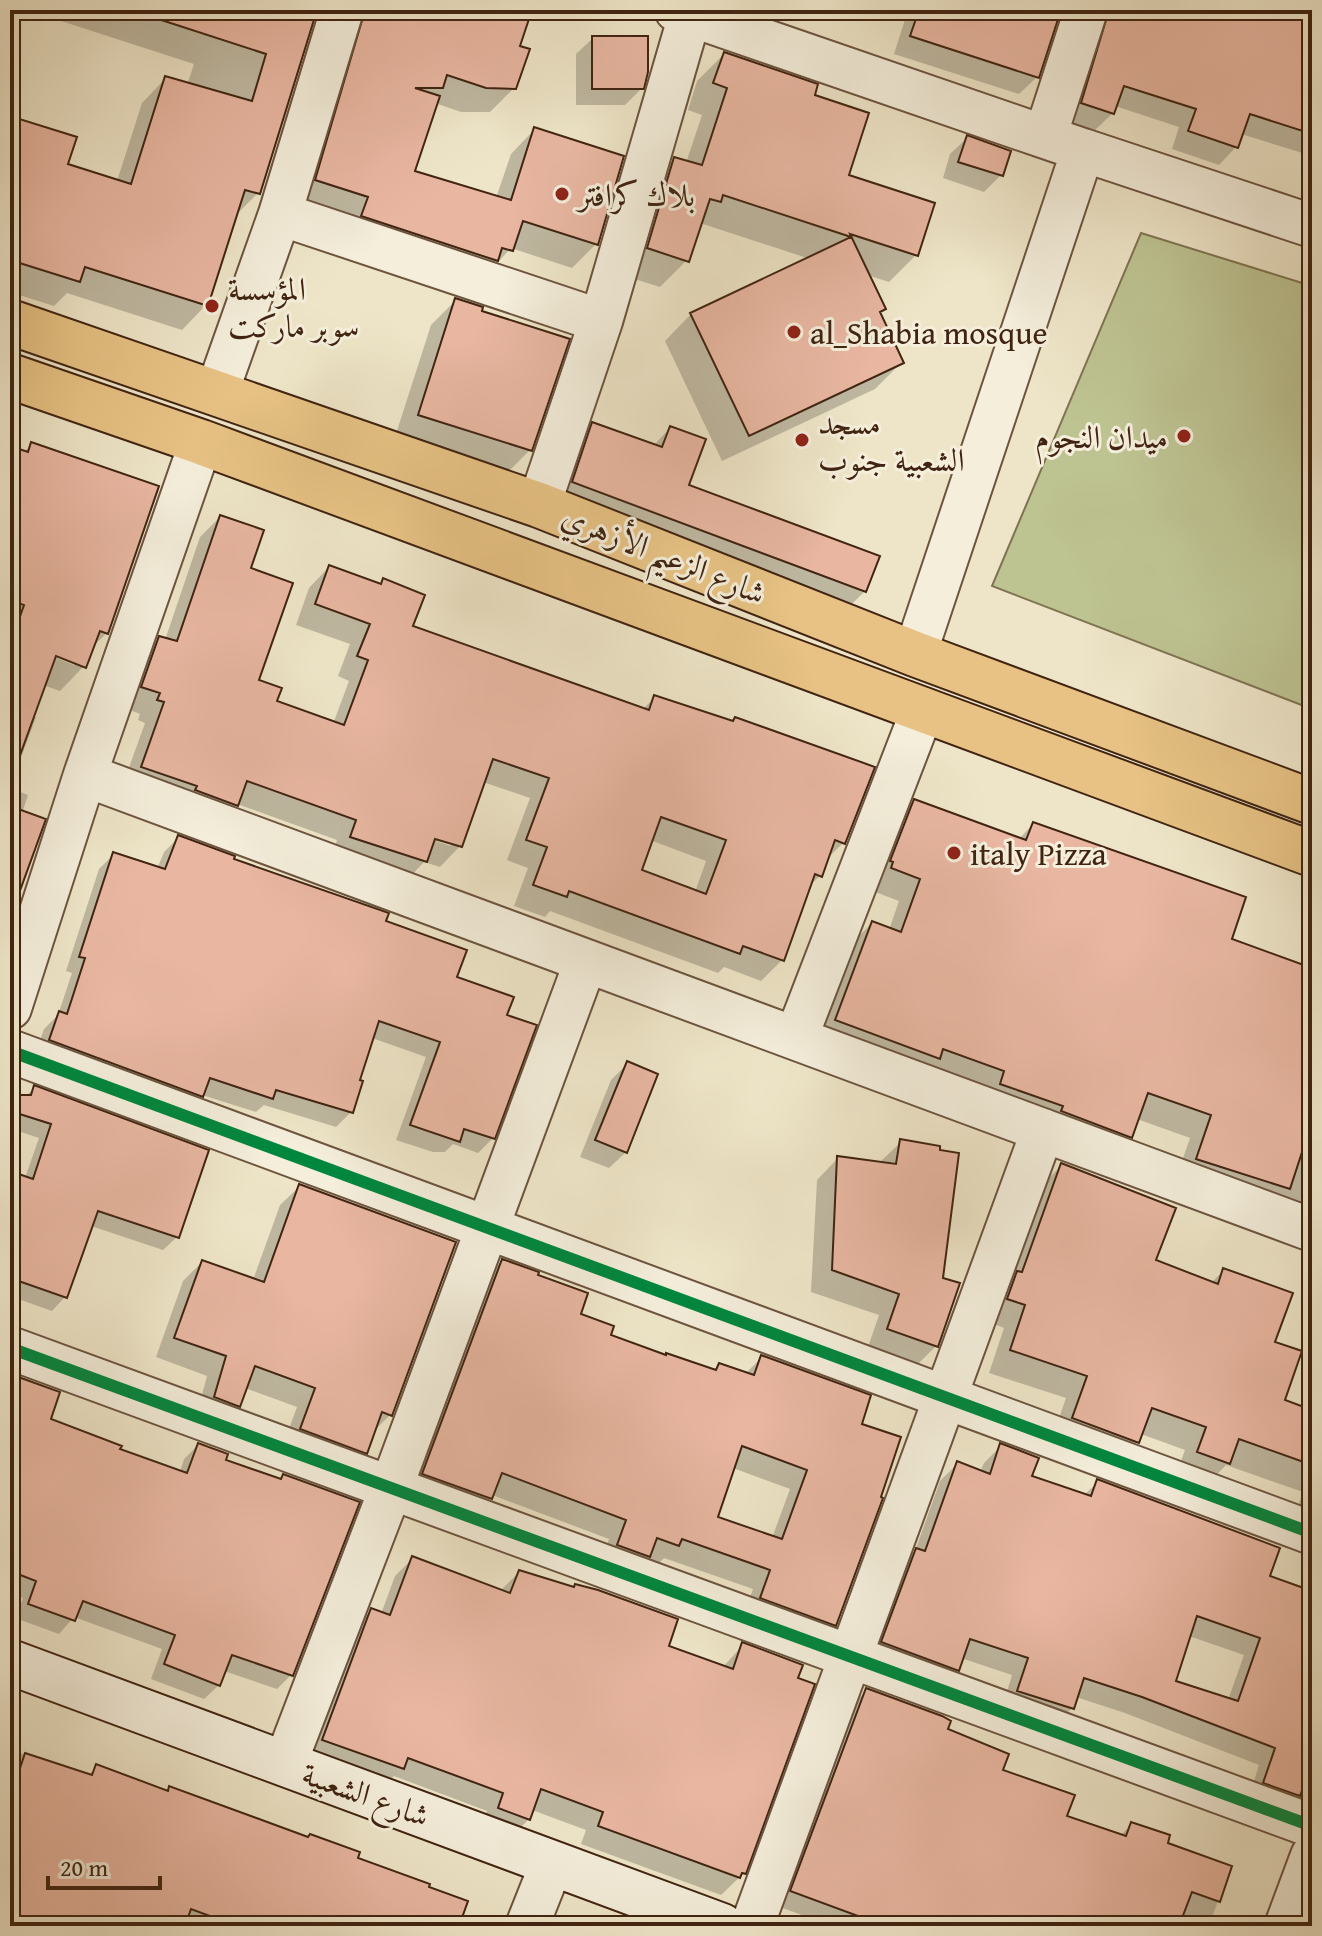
<svg xmlns="http://www.w3.org/2000/svg" width="1322" height="1936" font-family="'Gentium Book Plus',Amiri,serif">
  <style>
    .green { fill: #bec392; stroke: #7f7452; stroke-width: 2 }
    .shadow { fill: #0003; fill-rule: evenodd }
    .building { fill: #e8b6a1; stroke: #402411; stroke-width: 2; fill-rule: evenodd }
    .lines { fill: none; stroke-linecap: round; stroke-linejoin: round }
    .street-casing { stroke: #6c543f; stroke-width: 46 }
    .secondary-casing { stroke: #402411; stroke-width: 48 }
    .primary-casing { stroke: #402411; stroke-width: 48 }
    .street { stroke: #f4eedb; stroke-width: 42 }
    .secondary { stroke: #f4eedb; stroke-width: 44 }
    .primary { stroke: #e7c284; stroke-width: 44 }
    .cycleway-casing { stroke: #f4eedb; stroke-width: 17 }
    .cycleway { stroke: #00873e; stroke-width: 12 }
    .poi-dot { fill: #8f2418; stroke: #f4eedb; stroke-width: 3 }
    .labels { text-anchor: middle; dominant-baseline: central; stroke-width: 6; stroke-linejoin: round; paint-order: stroke }
    .poi-label { font-size: 32px; fill: #402411; stroke: #f4eedb; text-anchor: start }
    .street-label { font-size: 32px; fill: #402411; stroke: #f4eedb }
  </style>
  <rect width="100%" height="100%" fill="#eee5c8"/>
  <filter id="stains"><feTurbulence type="fractalNoise" baseFrequency=".0025" numOctaves="4"/><feColorMatrix values="0 0 0 0 .2 0 0 0 0 .09 0 0 0 0 .02 0 0 0 .5 -.17"/></filter>
  <radialGradient id="worn" r=".72"><stop offset=".6" stop-color="#630" stop-opacity="0"/><stop offset="1" stop-color="#630" stop-opacity=".3"/></radialGradient>
  <path class="green" d="M1141,233L1312,286V709L992,586Z"/>
  <path class="shadow" d="M27,10H529L517,47L515,87L490,112H461L435,103L412,172L496,198L511,154L535,129L596,244L572,268L511,248L487,274L292,205L323,10H315L258,193L234,217L206,305L182,330L67,293L54,306L10,292V118L66,165L117,181L142,103L166,78L187,85L194,64Z
    M811,10H848L839,19Z
    M908,10H1059L1037,77L1019,94L894,54Z
    M1084,10H1312V156L1241,134L1236,147L1219,165L1172,149L1179,127L1115,106L1113,113L1095,130L1065,121Z
    M593,38L642,88L625,105H576V54Z
    M724,54L812,96L846,177L916,255L889,282L867,275L884,308L879,314L902,362L875,389L722,461L665,341L691,314L810,259L700,223L687,260L660,287L622,275L648,186L675,159L686,163L702,115L688,110L697,81Z
    M967,138L1001,175L984,192L943,178L950,154Z
    M456,300L530,450L505,475L394,440L431,325Z
    M593,424L653,446L670,428L686,486L865,591L840,616L549,507L569,448Z
    M32,444L107,633L91,648L84,666L60,691L43,685L32,716L36,717L10,787V448L23,453ZM47,651L74,661V665L46,654Z
    M220,517L248,569L257,681L274,703L333,724L349,681L338,676L350,644L296,625L309,588L329,567L379,585L383,581L411,627L642,710L655,697L843,843L825,861L820,876L807,888L782,960L761,981L724,967L718,973L550,911L545,917L514,906L528,868L507,860L530,798L483,782L460,846L440,867L424,862L405,882L331,858L337,840L237,804L216,826L122,787L145,723L138,720L140,714L122,707L139,658L160,638L165,640L200,537ZM426,834L451,842V846L424,837ZM650,840L706,861L695,892L639,871Z
    M10,788L28,795L22,813L12,905L10,908Z
    M914,801L1018,840L1033,824L1229,940L1312,971V1224L1175,1181L1190,1138L1137,1119L1131,1137L1108,1159L814,1043L850,945L872,923L889,930L899,901L870,890L892,824Z
    M179,837L384,922L505,1017L493,1138L478,1153L453,1144L445,1152H433L396,1140L426,1057L372,1038L351,1112L336,1127L264,1105L256,1112L202,1095L187,1111L35,1055L44,1029L58,1015L72,973L66,971L99,869L114,854L157,869L164,852Z
    M627,1064L626,1152L609,1168L580,1157L611,1080Z
    M34,1088L177,1237L163,1250L91,1226L65,1297L52,1311L10,1296V1177L25,1178L39,1138L12,1129L21,1101Z
    M901,1142L941,1279L937,1345L915,1367L867,1350L879,1315L811,1292L817,1180L838,1158L879,1163Z
    M1062,1165L1154,1261L1211,1283L1224,1270L1273,1343L1282,1402L1312,1412V1528L1293,1521L1303,1492L1226,1465L1206,1486L1176,1475L1185,1450L1141,1434L1138,1442L1115,1464L1051,1441L1066,1398L989,1373L1004,1328L986,1321L1039,1188Z
    M300,1186L390,1415L373,1432L366,1453L346,1472L282,1448L297,1407L245,1388L238,1406L219,1425L196,1417L207,1376L156,1357L183,1281L202,1262L253,1280L280,1205Z
    M502,1261L608,1336L713,1371L719,1365L745,1374L762,1357L859,1425L834,1625L816,1644L743,1617L753,1589L664,1558L658,1564H600L609,1539L492,1495L471,1517L404,1493L483,1280ZM733,1468L790,1489L772,1538L716,1518Z
    M10,1380L48,1420L118,1451L180,1472L184,1459L198,1445L224,1461L279,1481L284,1476L291,1675L277,1689L224,1671L219,1685L204,1699L151,1679L162,1649L74,1617L59,1634L15,1618L23,1598L10,1593Z
    M1001,1446L1030,1478L1084,1495L1098,1482L1267,1578L1312,1593V1733L1300,1765L1298,1795L1281,1812L1248,1800L1259,1765L1125,1713L1076,1697L1072,1708L1055,1725L1002,1708L1012,1675L961,1658L957,1670L940,1687L866,1659L899,1567L915,1551L940,1481L957,1464L980,1472L984,1463ZM1189,1636L1244,1655L1228,1700L1174,1682Z
    M412,1559L501,1590L519,1572L667,1647L723,1667L743,1645L796,1680L744,1873L721,1895L581,1844L586,1830L532,1810L529,1819L511,1837L481,1826L487,1811L394,1776L384,1786L305,1758L353,1628L371,1611L381,1614L395,1576Z
    M867,1690L945,1730L1065,1818L1120,1836L1132,1824L1165,1844L1230,1867L1209,1926H832L777,1906L852,1705Z
    M10,1750L88,1775L97,1767L166,1792L170,1788L355,1859L462,1926H10Z"/>
  <path class="building" d="M150,10H317L260,194L245,190L208,306L85,267L80,282L10,260V116L77,137L68,164L131,184L165,76L252,101L266,54L149,16Z
    M365,10H532L520,46L530,49L516,89L486,88L447,75L443,88H415L440,96L415,171L511,200L534,127L624,156L598,245L523,221L513,251L502,248L498,261L361,216L368,197L315,180Z
    M919,10H1061L1039,78L910,36Z
    M1109,10H1312V134L1250,114L1238,148L1188,131L1196,109L1124,86L1114,114L1081,103Z
    M592,36H648V72L644,89H592Z
    M724,52L818,84L815,95L869,113L849,175L935,203L918,256L850,234L886,309L880,312L904,363L749,436L690,313L851,237L723,195L721,202L710,199L689,262L647,248L674,157L702,165L727,88L713,83Z
    M967,135L1011,151L1003,176L958,162Z
    M455,298L483,307L482,311L570,339L532,451L418,415Z
    M592,422L662,447L670,426L706,439L689,485L880,556L866,592L572,482Z
    M31,442L159,486L108,634L100,631L86,668L56,656L14,772H10V645L24,605L10,600V446L28,452Z
    M220,515L264,530L251,568L293,583L259,680L282,688L277,701L344,725L368,660L357,656L370,624L315,604L329,565L381,584L383,578L425,595L413,626L649,710L654,695L733,721L735,717L875,767L845,844L835,840L822,877L815,874L784,961L743,946L740,954L569,891L567,897L533,885L547,847L526,840L549,778L493,759L462,847L435,839L427,862L350,837L356,820L247,781L238,806L195,790L197,786L141,767L164,702L157,700L160,693L141,687L159,636L177,641ZM661,817L726,840L706,894L642,870Z
    M914,799L1026,840L1033,822L1246,897L1232,939L1312,968V1149L1304,1146L1290,1189L1196,1159L1211,1115L1148,1093L1132,1138L1061,1111L1063,1106L1000,1084L1004,1071L943,1049L940,1059L835,1020L872,921L901,932L920,879L891,868L893,862L890,861Z
    M10,806L46,819L14,907L10,906Z
    M178,835L235,856L234,859L389,913L386,921L467,950L457,977L514,997L507,1015L537,1025L495,1139L464,1129L460,1142L410,1125L440,1042L379,1021L360,1080L363,1081L353,1113L276,1090L273,1099L210,1078L203,1097L49,1040L59,1011L67,1014L85,958L79,957L113,852L165,869Z
    M627,1061L658,1074L627,1153L595,1140Z
    M34,1085L209,1150L179,1238L98,1211L67,1298L10,1278V1171L33,1179L51,1124L10,1111V1095H31Z
    M900,1139L940,1146V1150L959,1153L943,1278L960,1283L938,1347L887,1329L899,1294L832,1270L837,1156L896,1164Z
    M1061,1163L1176,1208L1156,1260L1218,1284L1223,1268L1293,1293L1275,1342L1302,1351L1285,1400L1312,1410V1465L1239,1439L1230,1464L1197,1452L1206,1427L1152,1408L1139,1443L1072,1418L1087,1376L1010,1350L1025,1305L1007,1299L1017,1271L1022,1272Z
    M299,1184L456,1242L392,1416L382,1412L367,1454L300,1429L315,1388L255,1366L240,1407L214,1397L226,1356L174,1338L202,1260L264,1282Z
    M502,1259L539,1272L538,1275L588,1293L581,1314L614,1326L611,1335L666,1355V1353L716,1370L719,1363L754,1375L761,1355L871,1395L862,1424L901,1437L881,1497L883,1498L836,1626L760,1598L770,1570L682,1539L679,1546L657,1538L650,1557L617,1545L626,1520L502,1473L492,1499L422,1474ZM742,1446L807,1470L782,1539L718,1517Z
    M10,1374L60,1392L51,1419L122,1446L120,1449L187,1473L198,1443L228,1454L226,1460L281,1479L283,1474L360,1502L293,1676L232,1655L220,1686L164,1664L175,1635L83,1601L75,1621L28,1604L36,1581L10,1571Z
    M1000,1443L1039,1458L1032,1476L1091,1496L1097,1479L1280,1548L1270,1576L1312,1591V1737L1303,1763L1311,1766L1300,1796L1263,1783L1275,1748L1142,1697L1084,1678L1074,1709L1017,1691L1028,1658L970,1639L959,1671L881,1642L916,1548L925,1551L957,1461L990,1474ZM1197,1616L1260,1638L1238,1701L1176,1681Z
    M412,1556L510,1593L519,1570L574,1587L575,1584L598,1590L678,1619L669,1646L733,1669L742,1642L803,1665L798,1678L815,1684L746,1874L742,1873L740,1878L598,1826L603,1812L541,1789L530,1820L498,1808L503,1793L408,1758L404,1769L322,1740L371,1608L390,1615Z
    M866,1688L942,1716L951,1721L948,1729L1009,1754L1003,1770L1075,1795L1067,1816L1126,1836L1131,1822L1170,1835L1168,1843L1232,1866L1220,1902L1192,1892L1179,1926H885L790,1891Z
    M25,1753L92,1775L96,1764L168,1791L169,1786L308,1837L310,1834L360,1852L358,1858L430,1884L429,1887L468,1901L459,1926H237L191,1909L185,1926H10V1799Z"/>
  <g class="lines">
    <g class="street-casing">
      <path id="street" d="M676,10L1045,137
        M1083,150L1312,226
        M280,214L601,321
        M217,392L280,214L342,10
        M539,505L601,321L690,15
        M915,654L1083,150L1045,137L1086,10
        M85,775L1312,1230
        M10,1008L85,775L201,442
        M796,1038L923,709
        M10,1051L1312,1533
        M10,1348L1312,1826
        M285,1764L391,1488L586,961
        M527,1926L552,1863
        M752,1926L1043,1130
        M1286,1926L1312,1856"/>
    </g>
    <g class="secondary-casing">
      <path id="secondary" d="M10,1662L722,1926"/>
    </g>
    <g class="primary-casing">
      <path id="primary" d="M10,322L539,505L915,654L1312,802
        M10,376L201,442L1312,854"/>
    </g>
    <use href="#street" class="street"/>
    <use href="#secondary" class="secondary"/>
    <use href="#primary" class="primary"/>
    <g class="cycleway-casing">
      <path id="cycleway" d="M10,1051L1312,1533
        M10,1348L1312,1826"/>
    </g>
    <use href="#cycleway" class="cycleway"/>
  </g>
  <g class="poi-dot">
    <circle cx="562" cy="194" r="8"/>
    <circle cx="212" cy="306" r="8"/>
    <circle cx="794" cy="332" r="8"/>
    <circle cx="1184" cy="436" r="8"/>
    <circle cx="802" cy="440" r="8"/>
    <circle cx="954" cy="853" r="8"/>
  </g>
  <g class="labels">
    <g class="poi-label">
      <text x="578" y="194">بلاك كرافتر</text>
      <text x="228" y="288">المؤسسة<tspan x="228" dy="37">سوبر ماركت</tspan></text>
      <text x="810" y="332">al_Shabia mosque</text>
      <text x="818" y="422">مسجد<tspan x="818" dy="37">الشعبية جنوب</tspan></text>
      <text x="1168" y="436" text-anchor="end">ميدان النجوم</text>
      <text x="970" y="853">italy Pizza</text>
    </g>
    <g class="street-label">
      <text transform="translate(664 554) rotate(22)">شارع الزعيم الأزهري</text>
      <text transform="translate(366 1794) rotate(20)">شارع الشعبية</text>
    </g>
  </g>
  <rect width="1322" height="1936" fill="none" stroke="#eee5c8" stroke-width="40"/>
  <rect x="12" y="12" width="1298" height="1912" fill="none" stroke="#402411" stroke-width="4"/>
  <rect x="20" y="20" width="1282" height="1896" fill="none" stroke="#402411" stroke-width="2"/>
  <path d="M48 1876v12h112v-12" fill="none" stroke="#402411" stroke-width="4"/>
  <text x="60" y="1876" font-size="24" fill="#402411" stroke="#f4eedb" stroke-width="6" paint-order="stroke">20 m</text>
  <rect width="100%" height="100%" filter="url(#stains)"/>
  <rect width="100%" height="100%" fill="url(#worn)"/>
</svg>
